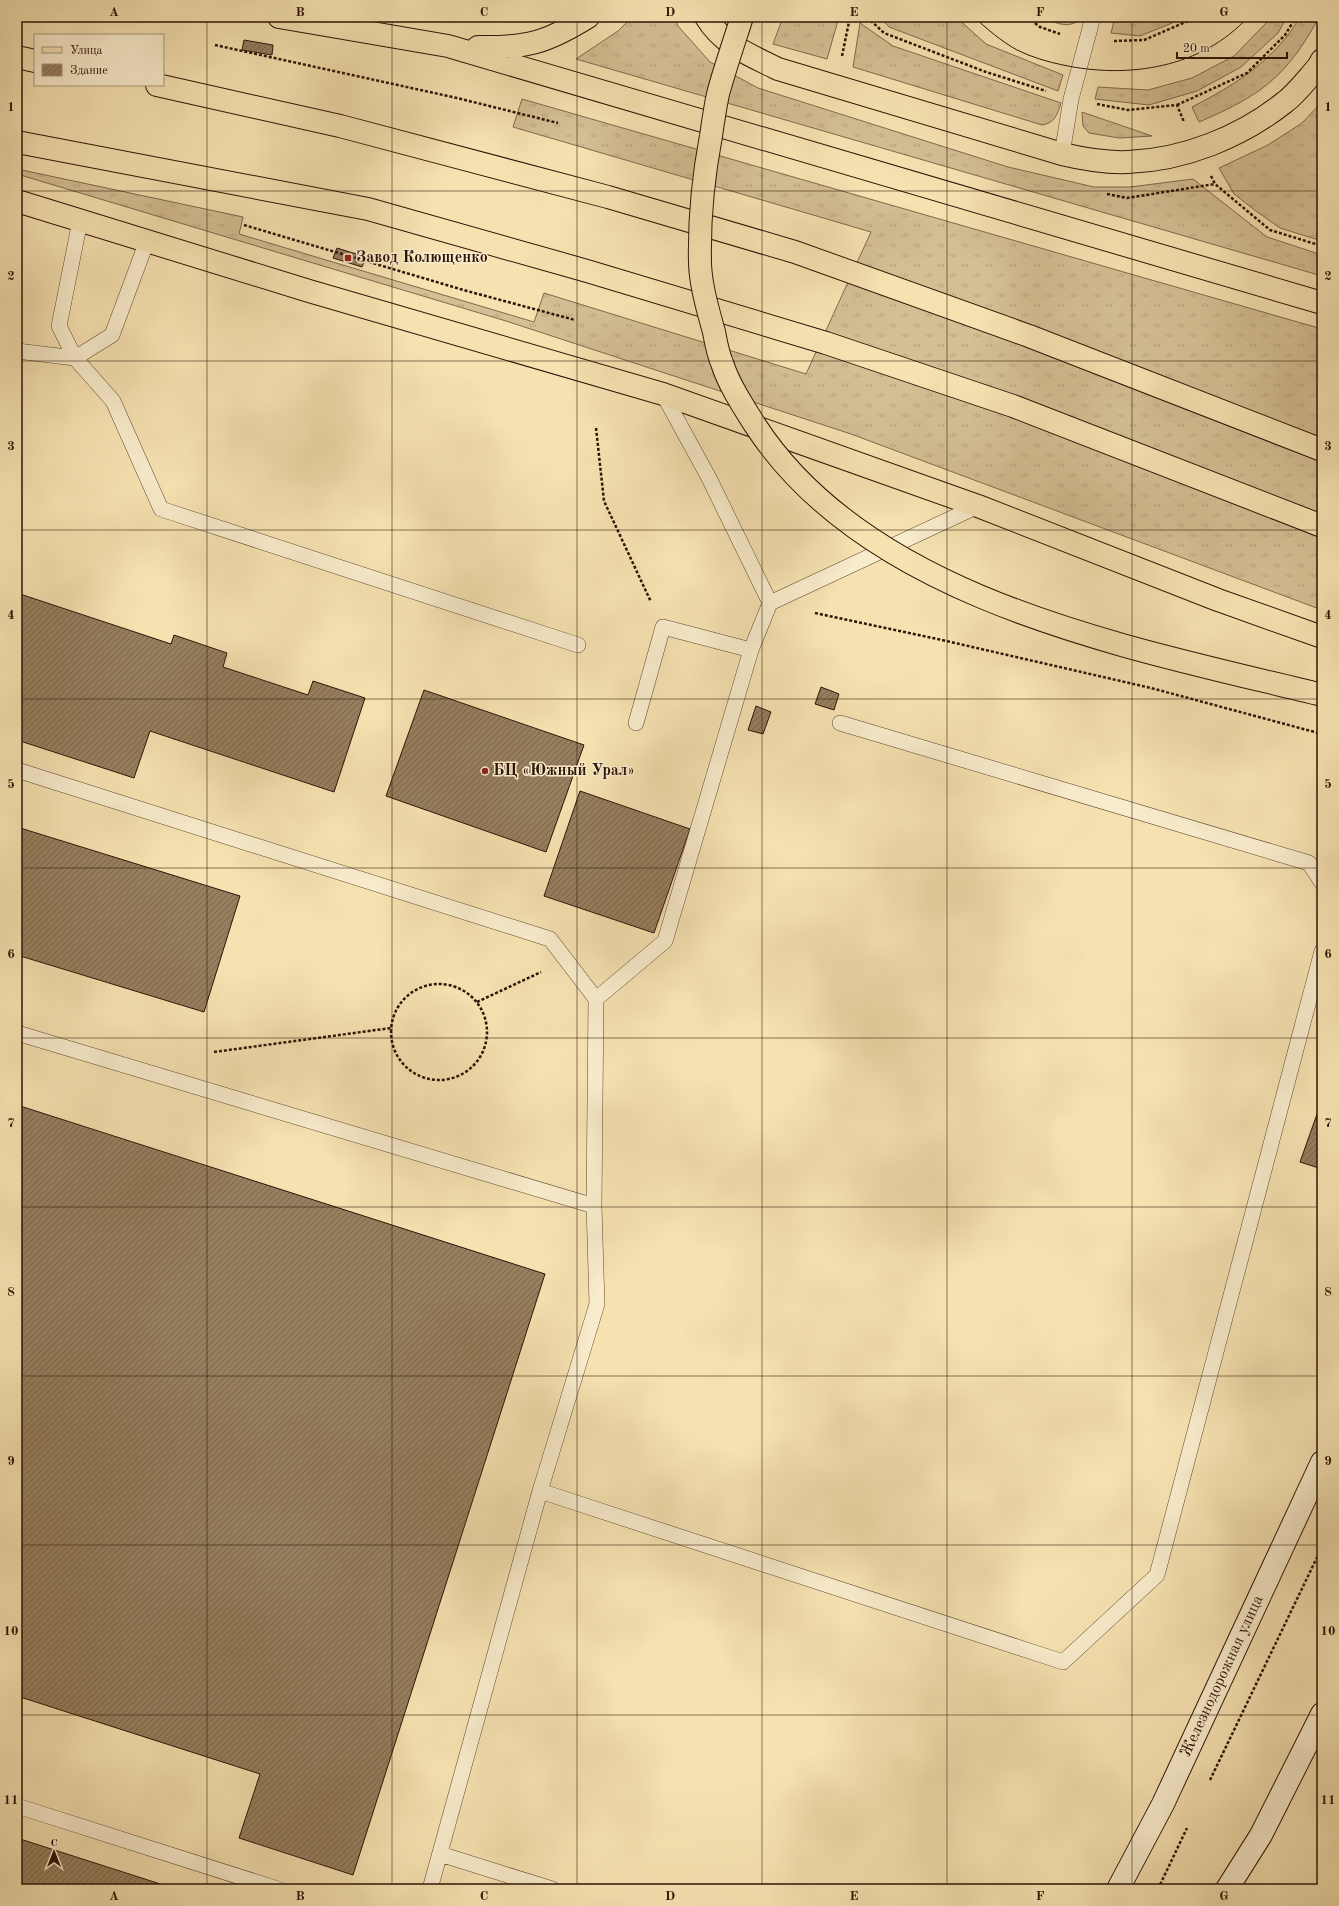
<svg xmlns="http://www.w3.org/2000/svg" width="1339" height="1906" font-family="'Old Standard TT',serif">
  <style>
    .grass { fill: url(#grass-tufts); stroke: #80694d }
    .building { fill: url(#building-hatch); stroke: #2d1306 }
    .lines { fill: none; stroke-linecap: round; stroke-linejoin: round }
    .lane-casing { stroke: #5f4731; stroke-width: 16 }
    .secondary-casing { stroke: #2d1306; stroke-width: 24 }
    .primary-casing { stroke: #2d1306; stroke-width: 24 }
    .path { stroke: #2d1306; stroke-width: 2.5; stroke-dasharray: 3 2; stroke-linecap: butt }
    .lane { stroke: #f9eccc; stroke-width: 15 }
    .secondary { stroke: #f9eccc; stroke-width: 22 }
    .primary { stroke: #f6e2b1; stroke-width: 22 }
    .tram { stroke: #2d1306; stroke-width: 1 }
    .primary-bridge-casing { stroke: #2d1306; stroke-width: 24; stroke-linecap: butt }
    .primary-bridge { stroke: #f6e2b1; stroke-width: 22 }
    .grid { fill: none; stroke: #2d1306; stroke-width: 1; stroke-opacity: 0.55 }
    .poi-dot { fill: #8f2418; stroke: #f9eccc; stroke-width: 1.5 }
    .labels { text-anchor: middle; dominant-baseline: central; stroke-width: 3; stroke-linejoin: round; paint-order: stroke }
    .poi-label { font-size: 16px; font-weight: bold; fill: #2d1306; stroke: #f9eccc; text-anchor: start }
    .street-label { font-size: 16px; fill: #2d1306; stroke: #f9eccc }
    .neatline { fill: none; stroke: #2d1306; stroke-width: 1.5 }
    .grid-label { font-size: 13px; text-anchor: middle; font-weight: bold; fill: #2d1306 }
  </style>
  <defs>
    <pattern id="grass-tufts" width="24" height="20" patternUnits="userSpaceOnUse"><rect width="24" height="20" fill="#d4bf94"/><path d="M3 7l-1-3M5 7V3M7 7l1-3M15 17l-1-3M17 17v-4M19 17l1-3" fill="none" stroke="#b6a37e"/></pattern>
    <pattern id="building-hatch" width="6" height="6" patternUnits="userSpaceOnUse"><rect width="6" height="6" fill="#967f5f"/><path d="M-1 1l2-2M0 6l6-6M5 7l2-2" fill="none" stroke="#7b674c"/></pattern>
  </defs>
  <rect width="100%" height="100%" fill="#f6e2b1"/>
  <filter id="stains"><feTurbulence type="fractalNoise" baseFrequency=".005" numOctaves="4"/><feColorMatrix values="0 0 0 0 .2 0 0 0 0 .09 0 0 0 0 .02 0 0 0 .5 -.17"/></filter>
  <radialGradient id="worn" r=".72"><stop offset=".6" stop-color="#630" stop-opacity="0"/><stop offset="1" stop-color="#630" stop-opacity=".3"/></radialGradient>
  <path class="grass" d="M632,17H674L678,26L710,62L758,88L1008,167L1094,187H1130L1193,179L1267,237L1322,255V276L576,59L618,31Z
    M783,17H839L827,59L773,44Z
    M880,17H956L986,44L1063,75L1058,91L889,27Z
    M1044,17H1081C1072,30 1056,24 1044,17Z
    M1115,17H1187L1140,36L1111,33Z
    M1272,17H1287L1278,33L1241,67L1197,91L1149,105L1095,99L1098,87L1148,90L1192,78L1234,56Z
    M1300,17H1319C1287,77 1260,96 1199,122L1192,107C1235,85 1275,60 1300,17Z
    M860,23L893,46L1061,103C1057,115 1055,123 1042,125L853,67Z
    M522,99L1322,329V610L851,434L506,321L17,174V169L243,217L239,234L534,322L544,293L806,374L871,232L513,127Z
    M1322,102V241L1280,228L1256,211L1234,194L1219,168L1268,145L1302,123Z
    M1082,112L1152,136L1119,138L1089,133L1083,126Z"/>
  <path class="building" d="M244,40L273,45L272,55L242,50Z
    M337,248L366,257L362,267L333,258Z
    M17,593L171,644L174,635L227,653L223,667L308,695L313,681L365,698L334,792L150,731L134,778L17,740Z
    M821,687L839,694L834,710L815,704Z
    M424,690L584,745L546,852L386,796Z
    M756,706L771,712L763,734L748,730Z
    M580,791L690,829L654,933L544,896Z
    M17,827L240,896L204,1012L17,955Z
    M1322,1100V1169L1300,1162Z
    M17,1105L545,1274L353,1875L239,1838L260,1774L17,1696Z
    M17,1838L176,1889H17Z"/>
  <g class="lines">
    <g class="lane-casing">
      <path id="lane" d="M1062,154L1071,99L1093,17
        M80,221L59,326L75,358L112,335L147,241
        M17,351L75,358L113,401L161,509L578,645
        M663,394L709,478L770,603L978,506
        M636,723L663,627L751,650L770,603
        M840,723L1309,863L1322,883
        M17,770L550,939L596,999L594,1206L597,1304L540,1491L430,1889
        M596,999L665,941L751,650
        M17,1033L594,1206
        M540,1491L1063,1662L1157,1575L1322,951
        M17,1806L278,1889
        M440,1854L552,1889"/>
    </g>
    <g class="secondary-casing">
      <g id="secondary">
        <path id="s1" d="M1118,1889L1163,1804L1322,1462"/>
        <path d="M1227,1889L1261,1835L1322,1714"/>
      </g>
    </g>
    <g class="primary-casing">
      <path id="primary" d="M279,17L448,46L1322,303
        M706,17C723,45 750,55 778,69L1062,154C1083,159 1105,163 1128,162C1184,160 1241,137 1285,102C1297,93 1308,78 1318,67L1322,60
        M478,47C527,48 546,43 588,17
        M17,57L35,61
        M157,85L340,126L608,197L795,252L1029,336L1322,450
        M17,142L368,209L587,271L826,343L1013,406L1322,526
        M17,201L309,291L663,394L978,506L1218,600L1322,637"/>
    </g>
    <path class="path" d="M867,17L884,33L986,72L1046,91
      M1027,17L1040,27L1060,34
      M1114,41L1144,40L1188,21L1194,17
      M215,45L457,98L558,123
      M842,56L850,17
      M1097,104L1128,110L1177,105L1184,122
      M1177,105L1247,73L1285,35L1296,17
      M1211,176L1215,184L1270,230L1322,246
      M1107,194L1127,198L1215,184
      M244,225L467,291L575,320
      M596,428L604,501L651,602
      M815,613L942,640L1151,688L1322,734
      M391 1032a48 48 0 1 1 96 0a48 48 0 1 1-96 0Z
      M477,1002L541,972
      M214,1052L391,1028
      M1210,1780L1322,1547
      M1158,1889L1187,1828"/>
    <use href="#lane" class="lane"/>
    <use href="#secondary" class="secondary"/>
    <use href="#primary" class="primary"/>
    <path class="tram" d="M974,17C987,29 1001,41 1017,50C1031,57 1048,62 1063,65C1128,79 1202,68 1248,17"/>
    <g class="primary-bridge-casing">
      <path id="primary-bridge" d="M742,17C734,42 725,68 718,94C715,108 713,122 711,136C703,178 699,221 700,264C701,287 708,310 714,332C716,343 718,354 722,363C729,385 743,406 755,425C869,601 1132,648 1322,695"/>
    </g>
    <use href="#primary-bridge" class="primary-bridge"/>
  </g>
  <path class="grid" d="M207,17V1889M392,17V1889M577,17V1889M762,17V1889M947,17V1889M1132,17V1889M17,191H1322M17,361H1322M17,530H1322M17,699H1322M17,868H1322M17,1038H1322M17,1207H1322M17,1376H1322M17,1545H1322M17,1715H1322"/>
  <g class="poi-dot">
    <rect x="344" y="254" width="8" height="8" rx="2"/>
    <circle cx="485" cy="771" r="4"/>
  </g>
  <g class="labels">
    <g class="poi-label">
      <text x="356" y="258">Завод Колющенко</text>
      <text x="493" y="771">БЦ «Южный Урал»</text>
    </g>
    <g class="street-label">
      <text stroke="none"><textPath href="#s1" startOffset="237">Железнодорожная улица</textPath></text>
    </g>
  </g>
  <rect width="1339" height="1906" fill="none" stroke="#f6e2b1" stroke-width="44"/>
  <rect x="34" y="34" width="130" height="52" fill="#f9eccc" stroke="#a7957d"/>
  <rect x="42" y="47" width="20" height="6" fill="#f6e2b1" stroke="#a7957d"/>
  <text x="70" y="54" font-size="12" fill="#2d1306">Улица</text>
  <rect x="42" y="64" width="20" height="12" fill="url(#building-hatch)" stroke="#a7957d"/>
  <text x="70" y="74" font-size="12" fill="#2d1306">Здание</text>
  <g transform="translate(54 1852)" stroke="#f9eccc" stroke-width="3" paint-order="stroke">
  <path d="M0-3L7 15L0 10L-7 15Z" fill="#2d1306"/>
  <text y="-6" font-size="11" font-weight="bold" text-anchor="middle" fill="#2d1306">С</text>
  </g>
  <path d="M1177 52v6h110v-6" fill="none" stroke="#2d1306" stroke-width="2"/>
  <text x="1183" y="52" font-size="12" fill="#2d1306" stroke="#f9eccc" stroke-width="3" paint-order="stroke">20 m</text>
  <rect x="22" y="22" width="1295" height="1862" class="neatline"/>
  <g class="grid-label">
    <text x="114" y="16">A</text>
    <text x="300" y="16">B</text>
    <text x="484" y="16">C</text>
    <text x="670" y="16">D</text>
    <text x="854" y="16">E</text>
    <text x="1040" y="16">F</text>
    <text x="1224" y="16">G</text>
    <text x="11" y="111">1</text>
    <text x="1328" y="111">1</text>
    <text x="11" y="280">2</text>
    <text x="1328" y="280">2</text>
    <text x="11" y="450">3</text>
    <text x="1328" y="450">3</text>
    <text x="11" y="619">4</text>
    <text x="1328" y="619">4</text>
    <text x="11" y="788">5</text>
    <text x="1328" y="788">5</text>
    <text x="11" y="958">6</text>
    <text x="1328" y="958">6</text>
    <text x="11" y="1127">7</text>
    <text x="1328" y="1127">7</text>
    <text x="11" y="1296">8</text>
    <text x="1328" y="1296">8</text>
    <text x="11" y="1465">9</text>
    <text x="1328" y="1465">9</text>
    <text x="11" y="1635">10</text>
    <text x="1328" y="1635">10</text>
    <text x="11" y="1804">11</text>
    <text x="1328" y="1804">11</text>
    <text x="114" y="1900">A</text>
    <text x="300" y="1900">B</text>
    <text x="484" y="1900">C</text>
    <text x="670" y="1900">D</text>
    <text x="854" y="1900">E</text>
    <text x="1040" y="1900">F</text>
    <text x="1224" y="1900">G</text>
  </g>
  <rect width="100%" height="100%" filter="url(#stains)"/>
  <rect width="100%" height="100%" fill="url(#worn)"/>
</svg>
